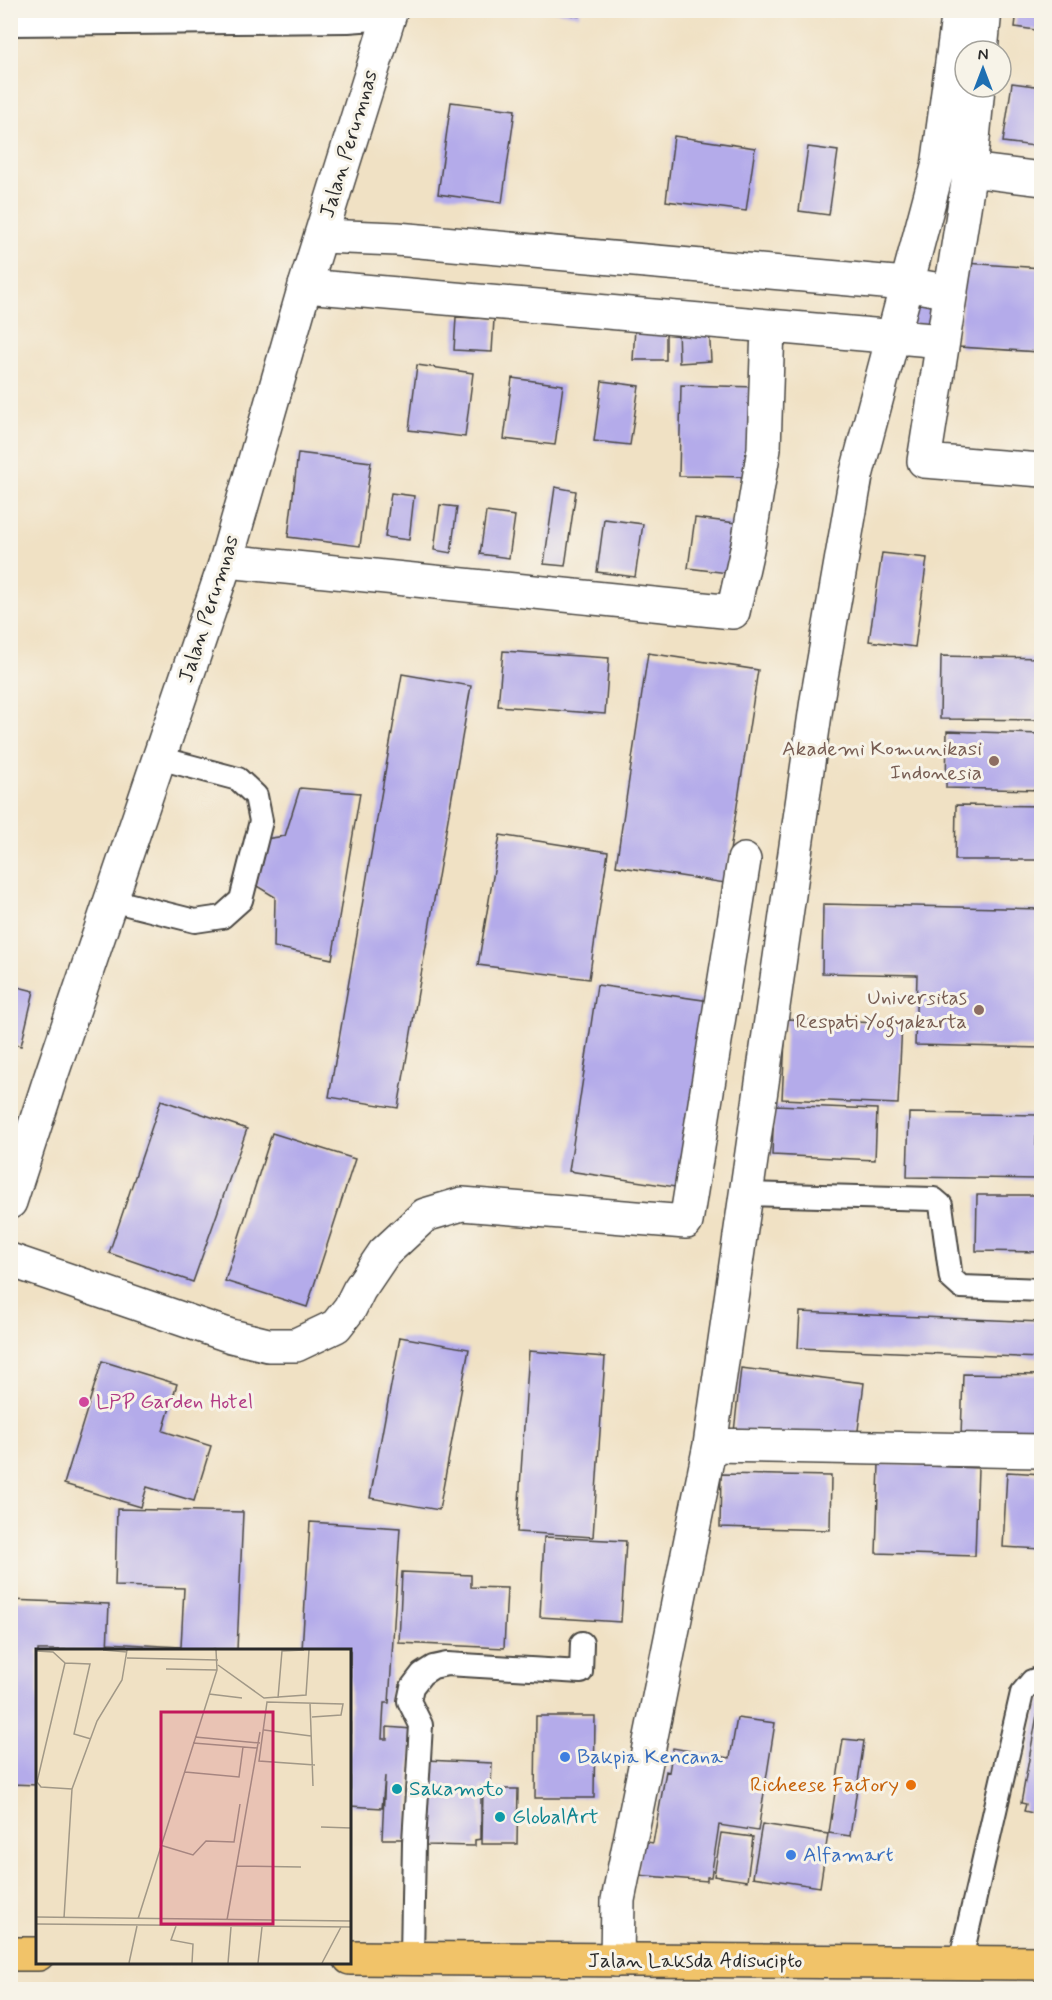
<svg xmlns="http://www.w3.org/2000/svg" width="1052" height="2000" font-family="Mynerve,sans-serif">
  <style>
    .building { fill: #b4abea }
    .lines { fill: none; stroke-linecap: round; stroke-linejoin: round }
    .service-casing { stroke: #494642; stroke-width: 26 }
    .minor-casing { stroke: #494642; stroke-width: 36 }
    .tertiary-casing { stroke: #494642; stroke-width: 36 }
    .primary-casing { stroke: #494642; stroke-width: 36 }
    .service { stroke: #fff; stroke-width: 22 }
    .minor { stroke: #fff; stroke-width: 33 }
    .tertiary { stroke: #fff; stroke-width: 33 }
    .primary { stroke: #f1c369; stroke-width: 33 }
    .education-dot { fill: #8d6e63; stroke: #f7f3e8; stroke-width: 2 }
    .hotel-dot { fill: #d1479c; stroke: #f7f3e8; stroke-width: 2 }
    .shop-dot { fill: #3f7fe0; stroke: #f7f3e8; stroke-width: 2 }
    .food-dot { fill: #e8710a; stroke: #f7f3e8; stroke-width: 2 }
    .culture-dot { fill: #0f9aa8; stroke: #f7f3e8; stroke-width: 2 }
    .labels { text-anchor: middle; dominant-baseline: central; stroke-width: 6; stroke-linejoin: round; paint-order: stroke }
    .street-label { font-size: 21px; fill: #2b2b2b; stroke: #f7f3e8 }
    .education-label { font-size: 21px; fill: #785e54; stroke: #f7f3e8; text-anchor: end }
    .hotel-label { font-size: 21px; fill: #b23c85; stroke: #f7f3e8; text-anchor: start }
    .shop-label { font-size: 21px; fill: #366cbe; stroke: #f7f3e8; text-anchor: start }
    .food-label { font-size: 21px; fill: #c56008; stroke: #f7f3e8; text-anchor: end }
    .culture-label { font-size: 21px; fill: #0d838f; stroke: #f7f3e8; text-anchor: start }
    .inset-road { fill: none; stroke: #a19887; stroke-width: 1.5 }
    .view { fill: #c2185b; fill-opacity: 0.15; stroke: #c2185b; stroke-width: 3 }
    .inset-edge { fill: none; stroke: #2b2b2b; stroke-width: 3 }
  </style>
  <rect width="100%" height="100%" fill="#f7f3e8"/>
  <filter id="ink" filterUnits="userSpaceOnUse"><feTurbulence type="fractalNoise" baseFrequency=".0167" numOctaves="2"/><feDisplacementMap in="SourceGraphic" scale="12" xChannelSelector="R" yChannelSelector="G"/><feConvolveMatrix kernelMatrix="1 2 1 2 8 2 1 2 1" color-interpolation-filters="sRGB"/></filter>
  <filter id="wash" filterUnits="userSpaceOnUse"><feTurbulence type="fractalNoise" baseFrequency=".008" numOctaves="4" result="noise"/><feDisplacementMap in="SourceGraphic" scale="24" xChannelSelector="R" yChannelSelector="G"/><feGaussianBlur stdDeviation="1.35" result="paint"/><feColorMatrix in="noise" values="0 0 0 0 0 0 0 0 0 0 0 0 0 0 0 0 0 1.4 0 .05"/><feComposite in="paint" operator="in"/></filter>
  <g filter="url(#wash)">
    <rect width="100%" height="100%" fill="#f0e1c4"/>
    <g id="blocks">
      <path class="building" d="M548,10H580L579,16Z
        M1017,10H1042V31L1015,27Z
        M1012,83L1042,87V147L1003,142Z
        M451,102L515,110L502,203L438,194Z
        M674,136L755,148L746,211L666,201Z
        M808,147L838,151L829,215L799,211Z
        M965,263L1042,268L1039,352L959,347Z
        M913,292L944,296L940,327L910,324Z
        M456,317L494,319L492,352L454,350Z
        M709,325L711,361L679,363L678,326Z
        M635,328H666V360H633Z
        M417,365L473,373L465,437L409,430Z
        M512,378L563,385L555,445L504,439Z
        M602,381L639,386L630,445L594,441Z
        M681,385L757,387L754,477L679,476Z
        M298,453L371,462L360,546L288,537Z
        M555,487L576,491L565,566L544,564Z
        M391,493L414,496L409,540L385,537Z
        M440,505L457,507L451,553L434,550Z
        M486,512L515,516L509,558L480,554Z
        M695,518L736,523L728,573L688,568Z
        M604,519L643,524L635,577L597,572Z
        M882,553L927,558L915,647L869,641Z
        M503,651L609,658L605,714L498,706Z
        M648,653L758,670L725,883L616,866Z
        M941,656L1042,658V720L940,719Z
        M402,674L471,686L398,1108L329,1097Z
        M947,731L1042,734V790L946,788Z
        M300,788L360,793L332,959L274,947L275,897L255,885L265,839L285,836Z
        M956,805L1042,806V860H955Z
        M500,835L608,852L589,979L478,965Z
        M823,904L1042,909V1048L915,1045L917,975L822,973Z
        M10,985L34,991L21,1046L10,1043Z
        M597,985L710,1001L682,1188L569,1171Z
        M786,1019L902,1024L898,1104L782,1099Z
        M161,1100L247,1129L193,1282L109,1253Z
        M774,1105L877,1109L875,1160L772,1155Z
        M909,1113L1037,1115L1035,1179L907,1177Z
        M272,1133L355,1159L307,1307L225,1281Z
        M977,1195H1042V1252L976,1251Z
        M800,1312L1042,1322L1041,1358L798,1348Z
        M400,1337L469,1349L439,1510L370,1498Z
        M529,1351L605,1357L593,1537L517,1532Z
        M102,1361L177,1384L163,1431L211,1446L194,1501L147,1487L141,1507L64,1484Z
        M741,1368L864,1383L856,1446L734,1432Z
        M963,1374L1042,1375V1438L961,1437Z
        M879,1464L978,1468L975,1556L876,1553Z
        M1007,1472L1042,1474V1549L1003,1547Z
        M721,1474L831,1476L830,1530L720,1527Z
        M117,1509L243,1512L237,1650H108V1643L181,1647L184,1588L115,1586Z
        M310,1522L400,1528L389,1703H384L382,1739H387V1727L412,1729L407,1839H382L385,1776L382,1808L350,1806V1650H302Z
        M544,1537L626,1541L621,1622L540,1617Z
        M402,1572L471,1575V1587L507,1588L504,1648L399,1643Z
        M10,1600L109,1604L107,1650H38V1785L10,1784Z
        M1040,1699H1042V1815L1024,1811L1026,1804L1021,1803Z
        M536,1716H595L594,1798H535Z
        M737,1718L775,1723L758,1831L719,1825L711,1877H707V1881L637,1875L641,1841L653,1843L666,1771L669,1772L673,1748L730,1758Z
        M843,1739L864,1741L850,1836L829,1833Z
        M425,1760L492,1763L491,1787H481V1839L475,1840V1846L426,1845V1837H420Z
        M483,1789H518L517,1844H482Z
        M762,1824L828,1834L820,1887L753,1877Z
        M721,1833L753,1837L747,1881L714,1876Z"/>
    </g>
  </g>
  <g filter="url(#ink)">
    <use href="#blocks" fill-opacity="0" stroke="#494642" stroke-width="1.5"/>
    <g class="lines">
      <g class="service-casing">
        <path id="service" d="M10,24L348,21L388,18
          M111,900L195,921L222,917L241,900L261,821L256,796L238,779L159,758
          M747,1194L934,1199L941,1205L951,1278L961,1287L1042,1290
          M412,1958L414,1842L421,1725L409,1701L412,1687L422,1674L433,1667L447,1664L581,1672L582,1643
          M960,1963L1022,1693L1032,1681L1042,1678"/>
      </g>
      <g class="minor-casing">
        <path id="minor" d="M981,51L985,10
          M978,87L970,170L924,461L1042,470
          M970,170L1042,179
          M321,236L397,239L906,284L951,292
          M305,286L943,341
          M226,561L733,612L748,545L764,449L768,326
          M10,1260L231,1336L268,1345H296L336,1326L350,1308L359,1290L384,1253L425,1215L462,1204L686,1222L744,860
          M710,1445L1042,1451
          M617,1960L618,1900L710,1445L817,700L856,476L938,167L959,10"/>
      </g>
      <g class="tertiary-casing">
        <path id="tertiary" d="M10,1202L48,1085L226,561L305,286L391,10"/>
      </g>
      <g class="primary-casing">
        <path id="primary" d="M10,1954H38
          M350,1958L1042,1963"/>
      </g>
      <use href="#service" class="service"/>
      <use href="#minor" class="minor"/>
      <use href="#tertiary" class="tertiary"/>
      <use href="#primary" class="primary"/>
    </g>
  </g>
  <g class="education-dot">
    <circle cx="994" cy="761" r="6"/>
    <circle cx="979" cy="1010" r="6"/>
  </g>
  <circle class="hotel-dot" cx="84" cy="1402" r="6"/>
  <g class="shop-dot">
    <circle cx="565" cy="1757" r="6"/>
    <circle cx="791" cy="1855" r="6"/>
  </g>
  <circle class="food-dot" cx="911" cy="1785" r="6"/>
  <g class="culture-dot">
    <circle cx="397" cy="1789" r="6"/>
    <circle cx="500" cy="1817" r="6"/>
  </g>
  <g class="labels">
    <g class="street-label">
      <text transform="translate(349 144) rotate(-73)">Jalan Perumnas</text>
      <text transform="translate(209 609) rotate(-72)">Jalan Perumnas</text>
      <text x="695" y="1961">Jalan Laksda Adisucipto</text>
    </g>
    <g class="education-label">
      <text x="982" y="749">Akademi Komunikasi<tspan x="982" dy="24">Indonesia</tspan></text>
      <text x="967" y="998">Universitas<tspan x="967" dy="24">Respati Yogyakarta</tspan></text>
    </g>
    <g class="hotel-label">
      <text x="96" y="1402">LPP Garden Hotel</text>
    </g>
    <g class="shop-label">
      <text x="577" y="1757">Bakpia Kencana</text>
      <text x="803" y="1855">Alfamart</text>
    </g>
    <g class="food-label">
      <text x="899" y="1785">Richeese Factory</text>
    </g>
    <g class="culture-label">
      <text x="409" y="1789">Sakamoto</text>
      <text x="512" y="1817">GlobalArt</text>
    </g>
  </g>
  <g transform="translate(36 1649)">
    <rect width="315" height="315" fill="#f0e1c4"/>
    <path class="inset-road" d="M67,1L91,3M0,2L17,3L29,14L1,133L5,138L36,140M91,9L182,11M29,14L54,15L38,85L55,90M182,16L228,49L270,46L273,1M130,20L181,21M173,45L206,49M242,49L246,2L268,1M274,54L277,137M276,68L305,66L307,55L231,53L223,112L279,116M228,81L275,87M159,88L224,94M157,94L221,99M149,123L203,128L207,98M285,178L315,179M124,196L157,206L170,192L198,193L204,155M200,217L265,218M0,268L315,272M28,269L36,140L61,72L86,31L91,1M102,270L181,21L180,1M191,271L224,83M0,275L315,278M140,277L135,291L157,295L156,314M93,314L101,277M192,314L195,278M222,314L226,278M286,314L305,278"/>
    <path class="view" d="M125,63H237V275H125Z"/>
    <rect width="315" height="315" class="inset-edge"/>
  </g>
  <rect width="1052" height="2000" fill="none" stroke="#f7f3e8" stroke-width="36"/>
  <g transform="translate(983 69)"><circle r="28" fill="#f7f3e8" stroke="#a5a39c" stroke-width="1.5"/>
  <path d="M0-4.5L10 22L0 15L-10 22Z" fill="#1f6fb2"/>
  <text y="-9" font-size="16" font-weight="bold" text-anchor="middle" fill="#2b2b2b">N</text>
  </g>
</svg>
